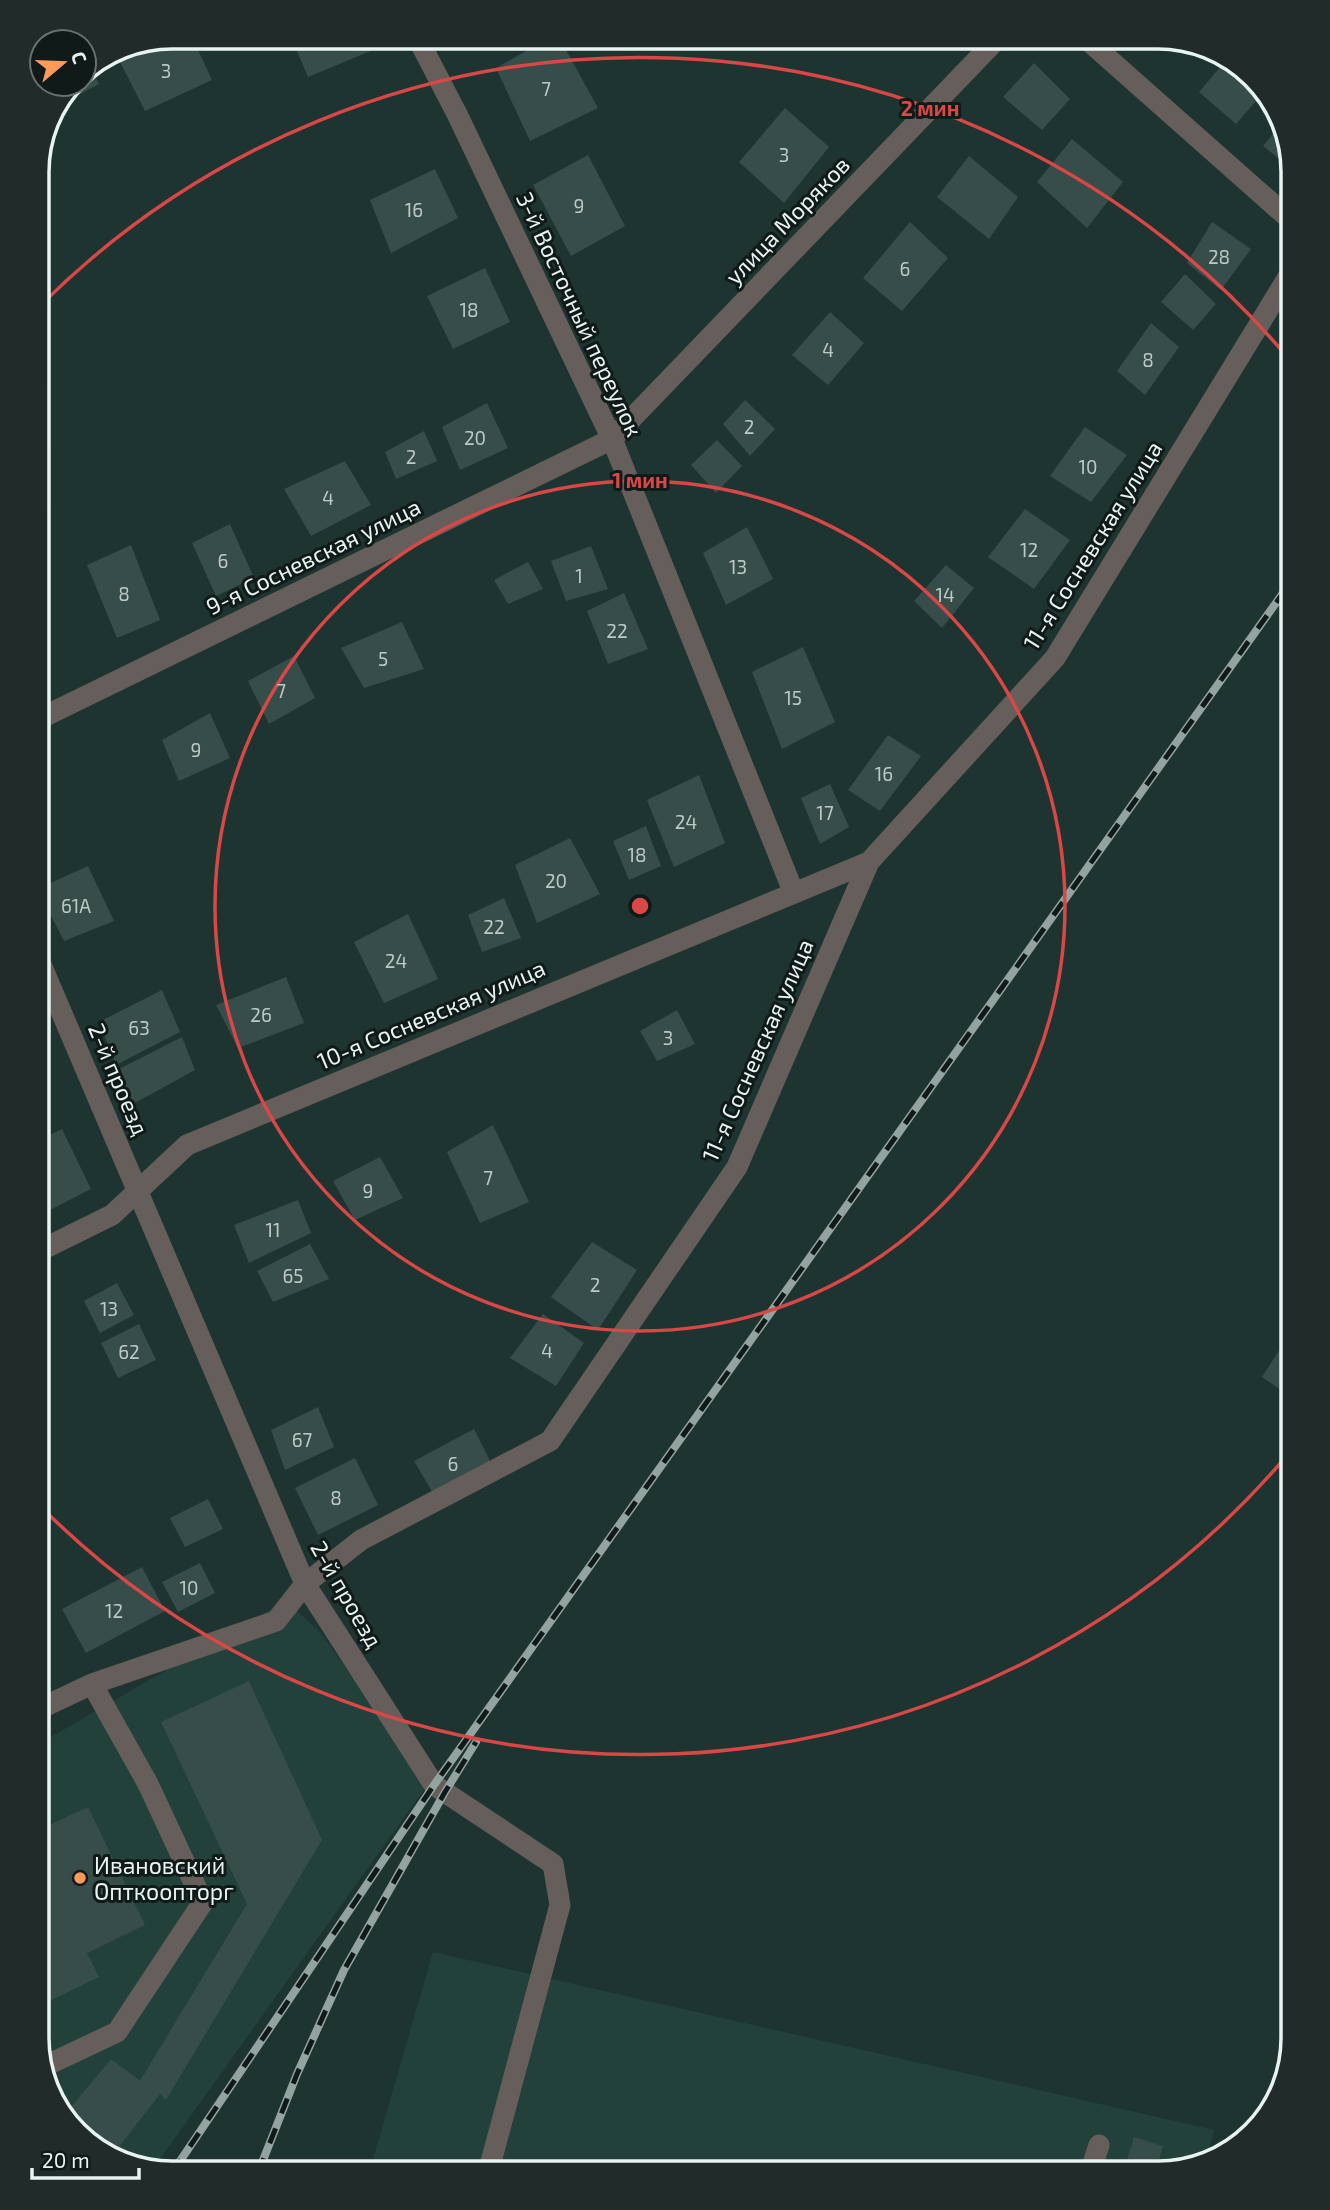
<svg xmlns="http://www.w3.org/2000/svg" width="1330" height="2210" font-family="'Exo 2',sans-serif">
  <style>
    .built { fill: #22413b }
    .building { fill: #374d49 }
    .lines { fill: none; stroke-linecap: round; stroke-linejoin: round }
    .minor { stroke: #665e5a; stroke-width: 21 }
    .rail-casing { stroke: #93a4a0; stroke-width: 8 }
    .rail { stroke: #101a18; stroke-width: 5; stroke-dasharray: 16; stroke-linecap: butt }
    .ring { fill: none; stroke: #d94746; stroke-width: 3.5 }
    .poi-dot { fill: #ff9b5a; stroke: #101a18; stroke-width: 2.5 }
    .labels { text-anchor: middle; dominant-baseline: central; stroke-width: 6; stroke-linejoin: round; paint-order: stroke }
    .number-label { font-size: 19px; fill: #bbcac7 }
    .street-label { font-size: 23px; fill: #e7f4f1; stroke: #101a18 }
    .poi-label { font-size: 23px; fill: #e7f4f1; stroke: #101a18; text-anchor: start }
    .rim { fill: none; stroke: #e7f4f1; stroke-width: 3.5 }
    .centre { fill: #d94746; stroke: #101a18; stroke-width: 3.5 }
    .ring-label { font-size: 21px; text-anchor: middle; font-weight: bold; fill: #d94746; stroke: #101a18; stroke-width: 6; stroke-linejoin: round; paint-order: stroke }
  </style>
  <rect width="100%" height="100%" fill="#1e3430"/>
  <path class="built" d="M286,1601L320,1632L428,1784L153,2169L97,2151L51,2097L37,2038V1745Z
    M433,1952L1214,2130L1206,2162L1158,2173H369Z"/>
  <path class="building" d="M172,37H192L212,80L145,111L119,60L162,39Z
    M291,37H367L373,50L308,77Z
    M551,37H559L598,108L530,141L496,68Z
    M920,37H943L934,47Z
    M1131,37H1157L1146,50Z
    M1227,59L1249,78L1263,93L1236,124L1199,92Z
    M1034,63L1070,99L1042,130L1003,97Z
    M90,67L99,84L56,107L71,84H84V71Z
    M785,108L829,147L784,203L739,162Z
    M1282,123L1287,146L1293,170L1263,146Z
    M1072,139L1123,182L1087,228L1037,182Z
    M588,155L625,226L571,256L533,185Z
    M969,156L1018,197L989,239L937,197Z
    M435,169L458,218L391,253L370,200Z
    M910,222L948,258L902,311L863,278Z
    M1212,222L1251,249L1221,290L1187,263Z
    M485,268L510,322L453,349L427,296Z
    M1185,274L1216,304L1193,330L1161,302Z
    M830,312L864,343L828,385L792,355Z
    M1151,323L1179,347L1145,395L1117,371Z
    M745,400L775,429L750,456L723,424Z
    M487,403L508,448L460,470L442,427Z
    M1085,427L1127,455L1091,502L1050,476Z
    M424,431L437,461L396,479L385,452Z
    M717,440L742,466L716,493L691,465Z
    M345,461L371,505L311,536L284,489Z
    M1025,509L1070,540L1034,589L988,557Z
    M230,524L254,578L216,596L192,543Z
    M747,527L773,579L726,605L703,553Z
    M131,545L160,620L117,638L87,565Z
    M591,546L608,589L566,601L551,561Z
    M528,562L543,589L508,604L494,580Z
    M946,565L974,588L942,628L914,601Z
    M624,593L648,649L608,664L587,611Z
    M402,622L424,669L364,688L341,648Z
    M803,647L835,722L782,749L752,672Z
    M294,656L315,698L269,724L248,681Z
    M210,713L230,758L179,781L162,740Z
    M888,735L921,756L880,811L848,790Z
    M699,775L725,843L674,867L647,800Z
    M830,784L849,827L820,844L801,798Z
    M646,826L661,866L629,880L613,841Z
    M570,838L600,894L537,923L515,865Z
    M88,866L114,921L64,941L37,889Z
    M504,898L521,938L482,952L468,915Z
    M408,914L438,979L384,1003L354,942Z
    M286,977L304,1023L238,1048L216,1005Z
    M162,990L180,1032L116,1065L99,1022Z
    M677,1010L695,1044L657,1061L640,1031Z
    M182,1037L195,1070L133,1104L117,1070Z
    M493,1125L529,1202L480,1223L447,1152Z
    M62,1129L91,1189L50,1210L37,1185V1141Z
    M380,1157L403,1198L355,1220L333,1181Z
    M298,1200L311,1233L249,1263L234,1225Z
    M592,1242L637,1270L598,1330L551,1297Z
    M310,1244L329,1279L273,1302L257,1271Z
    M117,1283L134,1315L100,1333L84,1301Z
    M543,1314L584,1343L556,1386L510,1358Z
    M139,1324L156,1360L118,1378L101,1343Z
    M1293,1329V1398L1262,1377Z
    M37,1356L46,1372L37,1377Z
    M318,1407L334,1447L285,1470L271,1430Z
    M474,1429L492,1465L434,1495L414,1461Z
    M355,1458L378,1505L318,1535L295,1488Z
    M208,1499L223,1529L185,1547L170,1518Z
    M200,1563L215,1593L178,1612L162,1582Z
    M142,1567L165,1611L86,1653L62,1609Z
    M249,1681L322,1840L166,2100L160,2094L112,2156L97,2151L65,2114L111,2059L139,2080L141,2079L247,1904L161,1722Z
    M88,1807L145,1925L87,1953L99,1977L37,2007V1831Z
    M1134,2137L1163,2146L1155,2173H1123Z"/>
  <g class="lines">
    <path class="minor" d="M417,37L457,114L612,439L793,891
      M1084,37L1293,222
      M37,720L612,439L999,37
      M37,955L305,1584L434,1785L553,1864L560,1905L488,2173
      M37,1252L112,1215L187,1145L869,862
      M37,1710L92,1684L276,1621L305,1584L361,1540L550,1441L737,1167L869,862L1055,658L1293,269
      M43,2067L117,2032L203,1902L148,1784L92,1684
      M1090,2173L1099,2145"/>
    <g class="rail-casing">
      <path id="rail" d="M172,2173L434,1785L1293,579
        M258,2173L297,2074L344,1970L445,1792L476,1742"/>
    </g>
    <use href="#rail" class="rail"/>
  </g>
  <g class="ring">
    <circle cx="640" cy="906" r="425"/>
    <path d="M1290 1452A849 849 0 0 1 40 1506M40 306A849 849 0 0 1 1290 360"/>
  </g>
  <circle class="poi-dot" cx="80" cy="1878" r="7"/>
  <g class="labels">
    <g class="number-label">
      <text x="166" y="70">3</text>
      <text x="546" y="88">7</text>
      <text x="784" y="154">3</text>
      <text x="579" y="205">9</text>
      <text x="414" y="209">16</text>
      <text x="1219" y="256">28</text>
      <text x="905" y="268">6</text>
      <text x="469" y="309">18</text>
      <text x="828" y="349">4</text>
      <text x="1148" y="359">8</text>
      <text x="749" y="426">2</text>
      <text x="475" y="437">20</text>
      <text x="411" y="456">2</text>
      <text x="1088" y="466">10</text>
      <text x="328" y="497">4</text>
      <text x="1029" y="549">12</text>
      <text x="223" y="560">6</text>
      <text x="738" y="566">13</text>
      <text x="579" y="575">1</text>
      <text x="124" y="593">8</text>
      <text x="945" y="594">14</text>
      <text x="617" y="630">22</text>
      <text x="383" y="658">5</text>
      <text x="281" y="690">7</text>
      <text x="793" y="697">15</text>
      <text x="196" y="749">9</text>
      <text x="884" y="773">16</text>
      <text x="825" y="812">17</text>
      <text x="686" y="821">24</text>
      <text x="637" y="854">18</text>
      <text x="556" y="880">20</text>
      <text x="76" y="905">61А</text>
      <text x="494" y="926">22</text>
      <text x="396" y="960">24</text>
      <text x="261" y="1014">26</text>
      <text x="139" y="1027">63</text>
      <text x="668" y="1037">3</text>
      <text x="488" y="1177">7</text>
      <text x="368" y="1190">9</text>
      <text x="273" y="1229">11</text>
      <text x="293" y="1275">65</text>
      <text x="595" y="1284">2</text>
      <text x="109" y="1308">13</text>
      <text x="547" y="1350">4</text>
      <text x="129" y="1351">62</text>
      <text x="302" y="1439">67</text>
      <text x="453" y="1463">6</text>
      <text x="336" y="1497">8</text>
      <text x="189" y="1587">10</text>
      <text x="114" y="1610">12</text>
    </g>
    <g class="street-label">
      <text transform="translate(787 220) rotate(-46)">улица Моряков</text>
      <text transform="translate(580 314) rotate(65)">3-й Восточный переулок</text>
      <text transform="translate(1092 545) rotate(-58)">11-я Сосневская улица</text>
      <text transform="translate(313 556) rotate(-26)">9-я Сосневская улица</text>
      <text transform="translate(431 1014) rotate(-23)">10-я Сосневская улица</text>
      <text transform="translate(757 1050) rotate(-66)">11-я Сосневская улица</text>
      <text transform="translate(119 1079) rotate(67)">2-й проезд</text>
      <text transform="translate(347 1594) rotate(60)">2-й проезд</text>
    </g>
    <g class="poi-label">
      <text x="94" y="1865">Ивановский<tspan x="94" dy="26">Опткоопторг</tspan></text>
    </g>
  </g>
  <path d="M0 0H1330V2210H0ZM172 49H1158A123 123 0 0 1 1281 172V2038A123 123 0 0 1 1158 2161H172A123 123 0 0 1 49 2038V172A123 123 0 0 1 172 49Z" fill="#212b29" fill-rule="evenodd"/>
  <path class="rim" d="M172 49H1158A123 123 0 0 1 1281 172V2038A123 123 0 0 1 1158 2161H172A123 123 0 0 1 49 2038V172A123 123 0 0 1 172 49Z"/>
  <circle cx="640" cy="906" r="10" class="centre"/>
  <g class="ring-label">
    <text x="930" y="116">2 мин</text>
    <text x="640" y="488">1 мин</text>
  </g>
  <g transform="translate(63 63) rotate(71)"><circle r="33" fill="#101a18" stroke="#66716f" stroke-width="2"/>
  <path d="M0-5L12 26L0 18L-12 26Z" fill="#ff9b5a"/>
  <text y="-10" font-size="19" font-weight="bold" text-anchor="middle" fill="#e7f4f1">С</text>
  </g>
  <path d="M32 2168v10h107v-10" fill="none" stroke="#e7f4f1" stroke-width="3.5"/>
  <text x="42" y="2168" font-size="21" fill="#e7f4f1" stroke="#101a18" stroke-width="5" paint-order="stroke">20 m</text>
</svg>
